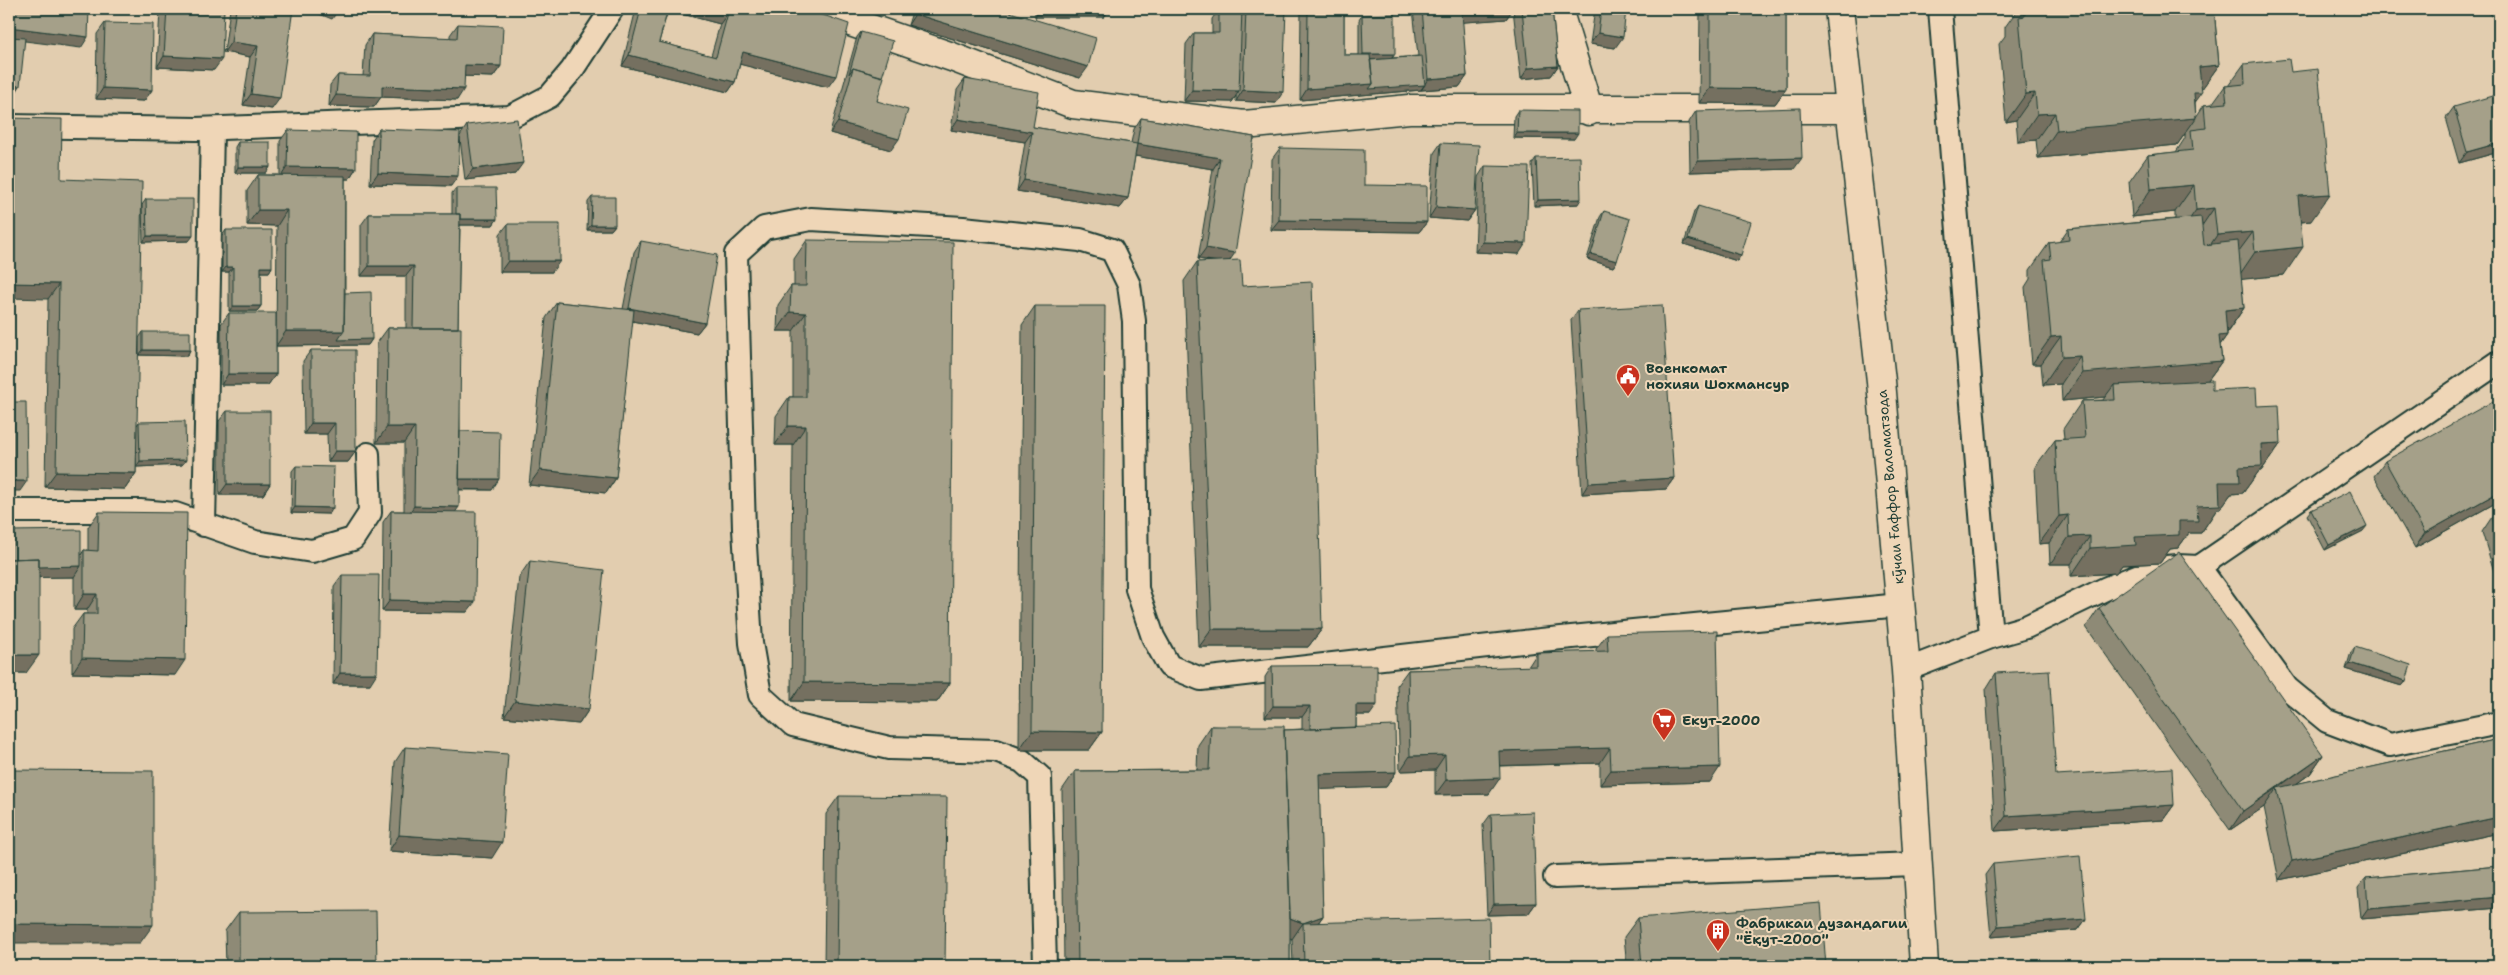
<svg xmlns="http://www.w3.org/2000/svg" width="2508" height="975" font-family="'Shantell Sans',sans-serif">
  <style>
    .lines { fill: none; stroke-linecap: round; stroke-linejoin: round }
    .service-casing { stroke: #1f3d34; stroke-width: 26 }
    .minor-casing { stroke: #1f3d34; stroke-width: 31 }
    .service { stroke: #efd6b7; stroke-width: 22 }
    .minor { stroke: #efd6b7; stroke-width: 28 }
    .wall { fill: #8e8a76; stroke: #1f3d34; fill-rule: evenodd }
    .shaded-wall { fill: #747060; stroke: #1f3d34 }
    .building { fill: #a5a089; stroke: #1f3d34 }
    .labels { text-anchor: middle; dominant-baseline: central; stroke-width: 4; stroke-linejoin: round; paint-order: stroke }
    .poi-label { font-size: 14px; font-weight: bold; fill: #1f3d34; stroke: #efd6b7; text-anchor: start }
    .street-label { font-size: 14px; fill: #1f3d34; stroke: #efd6b7 }
  </style>
  <rect width="100%" height="100%" fill="#e2cdaf"/>
  <filter id="ink" filterUnits="userSpaceOnUse"><feTurbulence type="fractalNoise" baseFrequency=".02" numOctaves="2"/><feDisplacementMap in="SourceGraphic" scale="10" xChannelSelector="R" yChannelSelector="G"/><feConvolveMatrix kernelMatrix="1 2 1 2 8 2 1 2 1" color-interpolation-filters="sRGB"/></filter>
  <g filter="url(#ink)">
    <g class="lines">
      <g class="service-casing">
        <path id="service" d="M1940,9L1991,637
          M9,126L196,129L510,117L550,96L572,70L612,9
          M9,511H140L175,514L255,542L312,551L353,539L370,513L368,454
          M204,525L212,129
          M2199,567L2499,362
          M1906,670L1991,637L2026,627L2107,588L2157,568L2177,566L2199,567L2287,688L2327,721L2390,745L2499,723
          M1555,877L1916,864
          M1045,966L1040,777L1022,761L996,751L889,748L793,725L760,695L751,643L744,529L736,254L764,228L811,219L963,228L1080,240L1112,250L1129,285L1134,321L1137,589L1153,637L1169,666L1201,679L1541,640L1900,605"/>
      </g>
      <g class="minor-casing">
        <path id="minor" d="M813,9L952,57L1073,104L1244,125L1409,109H1849
          M1558,9L1589,111
          M1839,9L1881,381L1906,670L1924,966"/>
      </g>
      <use href="#service" class="service"/>
      <use href="#minor" class="minor"/>
    </g>
    <path class="wall" d="M160,9H224L214,70L157,67Z
      M230,9H293L272,109L243,105L250,57L224,52Z
      M636,9H798L828,87L740,64L735,82L728,92L622,66ZM668,10L720,24L711,56L659,42Z
      M913,9H1000L1080,78L908,25Z
      M1035,9H1110L1104,17H1035Z
      M1219,9H1286L1276,103L1236,101V96L1232,102L1184,101L1186,44L1194,33H1212V19Z
      M1301,9H1344V55H1359V20L1362,15L1395,54L1392,58L1418,56L1413,9H1513L1506,19L1462,22L1467,76L1459,87L1300,100Z
      M1513,9H1552L1558,66L1551,76L1521,79Z
      M1595,9H1626L1615,48L1590,44Z
      M1700,9H1786V89L1775,104L1699,103Z
      M2018,9H2214L2219,65L2201,90L2195,102L2196,117L2204,105L2212,104L2225,86H2228L2244,64L2311,221L2301,222L2284,275L2241,279L2244,308L2227,333V335L2220,345L2222,361L2208,380L2212,390L2257,406L2281,443L2261,471H2259L2243,493L2231,494L2220,509H2217L2201,533H2189L2178,548L2170,549L2160,563L2122,565L2116,573L2071,576V564H2050L2049,543L2039,544L2035,467L2055,440L2064,439L2063,429L2082,401L2103,400L2105,397L2062,401L2061,384L2043,385L2041,364H2032L2025,287L2030,279V270L2049,243L2059,242L2068,229L2175,219V212L2132,217L2129,182L2148,155L2176,152L2185,138V134L2177,145L2038,158L2036,140L2018,142L2016,120L2006,122L1999,44L2005,36V27Z
      M2483,9H2499V22Z
      M105,23L152,90L144,101L96,99L97,34Z
      M458,24L501,66L493,77L465,76L457,100L381,97L374,107L329,106L330,85L338,75L363,76L365,45L372,34L450,38V35Z
      M861,32L882,77L877,101L891,150L830,133L857,37Z
      M965,79L1033,127L1131,143L1134,129L1141,118L1254,137L1229,261L1242,286L1322,629L1308,647H1199L1184,281L1197,262H1216L1198,259L1213,169L1135,156L1128,198L1120,208L1017,191L1025,142L951,130L957,90Z
      M2454,107L2499,152L2459,163L2446,118Z
      M1518,110L1574,139L1513,138L1514,116Z
      M1696,111L1794,169L1690,172L1689,122Z
      M467,125L515,174L465,180L460,138L451,186L370,184L372,140L379,129L460,136Z
      M288,130L356,168L349,179H345V293L372,339L368,345L276,346V374L268,385H221V324L229,313L276,344L277,226L247,225V191L258,175H280V141Z
      M238,142L270,167L266,173H235V147Z
      M1441,143L1475,210L1467,221L1429,218L1434,153Z
      M1280,148L1364,185L1427,222L1419,232L1271,230L1272,159Z
      M1536,158L1578,204L1534,206L1532,164Z
      M1485,166L1519,254L1475,252L1478,177Z
      M61,179L137,425L139,422L186,460L182,465L136,467V458V473L125,489L45,487L48,299Z
      M456,188L497,219L493,225H460L458,328L460,431L492,490H459L455,512L467,612L382,611L383,522L391,511H404V443H376L377,343L388,328H406V276H361V225L369,214H452V193Z
      M592,197L615,225L611,230H587L588,202Z
      M146,199L189,241L143,242L142,205Z
      M1698,206L1741,255L1737,261L1684,244L1694,212Z
      M1604,211L1617,261L1613,267L1587,259L1600,217Z
      M508,224L552,272H500V234Z
      M226,230L272,267L269,272H261V306L257,311H229V272H222V236Z
      M807,240L950,683L937,702L791,701L793,445H775L776,416L789,397H793V331H777L778,305L791,286H794V259Z
      M641,241L705,323L697,333L632,321L616,478L606,493L529,485L546,318L557,302L623,309L634,252Z
      M1035,306L1102,732L1089,750H1019L1022,325Z
      M1578,310L1674,478L1666,489L1582,494L1571,320Z
      M143,332L190,350L187,356L139,355V338Z
      M311,350L356,451L348,462H328L327,434H304L303,361Z
      M227,411L270,484L263,495H219V421Z
      M2385,461L2499,501L2415,548L2374,476Z
      M296,466L333,508L329,514L291,513L292,471Z
      M2311,510L2363,531L2325,550L2307,515Z
      M99,512L175,675L72,673V629L83,614H87V610H74V577H39L26,673H9V531L81,555L84,550L88,551V527Z
      M2499,514V588L2482,532L2492,517Z
      M530,561L589,709L579,724L504,717L519,577Z
      M342,575L370,684H333L334,586Z
      M2099,608L2323,755L2310,774L2296,784L2499,739V833L2279,880L2264,807L2230,830L2086,627Z
      M1607,634L1710,782L1600,785V763L1499,766L1489,794L1435,795V770L1400,771L1397,685L1408,670L1528,667L1537,653L1596,652V649Z
      M2355,647L2406,681L2402,686L2346,669L2351,652Z
      M1272,666L1370,715H1356V727L1396,772L1386,787L1319,789L1323,916L1318,923L1490,966H1293L1292,939L1290,938V966H1064L1062,790L1075,771L1197,770L1198,745L1211,726L1284,730L1302,729V717H1265V677Z
      M1996,673L2056,775L2174,805L2163,820L1995,831L1986,689Z
      M405,747L492,858L389,851L395,762Z
      M839,796L945,966H824L826,814Z
      M1491,814L1536,903L1528,914L1487,915L1483,825Z
      M1993,864L2086,919L2078,930L1991,937L1985,875Z
      M2499,866V908L2361,919L2358,888L2366,878Z
      M239,912L377,966H226L225,931Z
      M1638,918L1826,966H1627L1624,937Z"/>
    <path class="shaded-wall" d="M307,9H339L332,19Z
      M663,9H712L728,13L720,24Z
      M1041,9H1110L1104,17H1035Z
      M1504,9H1513L1506,19L1454,23L1462,12Z
      M915,14L1088,67L1080,78L908,25Z
      M9,27L88,37L81,48L9,39Z
      M1598,33L1623,37L1615,48L1590,44Z
      M231,42L258,46L250,57L224,52Z
      M743,52L836,76L828,87L735,63Z
      M1363,54H1395L1391,59L1359,60Z
      M629,55L735,82L728,92L622,66Z
      M164,56L222,59L214,70L157,67Z
      M465,65L501,66L493,77L458,76Z
      M2219,65L2199,93H2202L2183,119L2196,118L2177,145L2038,158L2057,130L2199,67Z
      M1558,66L1551,76L1521,79L1528,68Z
      M1467,76L1459,87L1421,90L1428,79Z
      M1373,84L1425,85L1421,90L1300,100L1307,89Z
      M9,85L20,86L13,97H9Z
      M382,86L464,89L457,100L381,97L374,107L329,106L336,95Z
      M103,88L152,90L144,101L96,99Z
      M1710,88L1786,89L1775,104L1699,103Z
      M1192,90L1239,91L1232,102L1184,101Z
      M1243,90L1283,92L1276,103L1236,101Z
      M2035,93L2016,120L2006,122L2026,94Z
      M251,94L280,98L272,109L243,105Z
      M2055,113L2036,140L2018,142L2037,114Z
      M958,119L1032,132L1025,142L951,130Z
      M838,122L899,139L891,150L830,133Z
      M1517,133H1578L1574,139L1513,138Z
      M2499,143V152L2459,163L2467,152Z
      M1137,144L1220,158L1213,169L1129,155Z
      M1802,158L1794,169L1690,172L1698,161Z
      M523,163L515,174L465,180L473,169Z
      M238,167H270L266,173H235Z
      M287,167L356,168L349,179L280,178Z
      M378,173L458,176L451,186L370,184Z
      M1024,180L1128,198L1120,208L1017,191Z
      M2194,185L2175,212L2132,217L2151,189Z
      M2330,194L2311,221L2279,224L2298,196Z
      M1581,199L1578,204L1534,206L1538,200Z
      M1436,207L1475,210L1467,221L1429,218Z
      M2214,208L2195,236L2177,237L2196,210Z
      M258,210H287L277,226L247,225Z
      M456,219H497L493,225H452Z
      M1279,220L1427,222L1419,232L1271,230Z
      M591,225H615L611,230H587Z
      M2253,232L2233,259L2198,263L2217,235Z
      M147,236H193L189,241L143,242Z
      M1688,239L1741,255L1737,261L1684,244Z
      M1483,242L1526,243L1519,254L1475,252Z
      M2303,247L2284,275L2236,280L2255,252Z
      M1206,248L1235,253L1228,263L1198,259Z
      M1591,254L1617,261L1613,267L1587,259Z
      M508,261H560L552,272H500Z
      M369,266H414L406,276H361Z
      M226,267H233L229,272H222Z
      M261,267H272L269,272H257Z
      M9,283L59,284L48,299L9,298Z
      M233,306H261L257,311H229Z
      M629,308L705,323L697,333L621,319Z
      M2244,308L2225,335H2227L2208,362L2222,361L2202,388L2114,385L2105,397L2062,401L2082,373L2225,310Z
      M790,312L806,313L793,331H777Z
      M286,331H344L372,339L368,345L276,346Z
      M2061,336L2041,364H2032L2051,337Z
      M143,350H190L187,356L139,355Z
      M2080,356L2061,384L2043,385L2062,357Z
      M228,374H276L268,385H221Z
      M311,423H335L327,434H304Z
      M788,426H806L793,445H775Z
      M387,427H415L404,443H376Z
      M2281,443L2261,471H2259L2243,493L2231,494L2220,509H2217L2201,533H2189L2178,548L2170,549L2160,563L2122,565L2116,573L2071,576L2090,548L2135,537L2179,521L2197,506L2219,482L2239,467L2261,444Z
      M335,451H356L348,462H328Z
      M186,460L182,465L136,467L140,461Z
      M540,470L616,478L606,493L529,485Z
      M56,472L136,473L125,489L45,487Z
      M1674,478L1666,489L1582,494L1589,483Z
      M456,479H499L492,490L449,489Z
      M9,481H27L20,491H9Z
      M227,484H270L263,495H219Z
      M2499,492V501L2415,548L2425,533Z
      M414,506L459,507L448,522H403Z
      M295,507L333,508L329,514L291,513Z
      M2068,515L2049,543L2039,544L2059,516Z
      M2367,526L2363,531L2325,550L2329,545Z
      M2090,536L2071,564H2050L2069,537Z
      M81,566L74,577L9,578V567Z
      M84,594H97L87,610H74Z
      M390,600L475,602L467,612L382,611Z
      M1212,629H1322L1308,647H1199Z
      M9,655H39L26,673H9Z
      M82,658L185,660L175,675L72,673Z
      M2350,663L2406,681L2402,686L2346,669Z
      M340,673H377L370,684H333Z
      M804,682L950,683L937,702L791,701Z
      M515,701L589,709L579,724L504,717Z
      M1356,705H1377L1370,715H1349Z
      M1273,706H1310L1302,717H1265Z
      M1032,731L1102,732L1089,750H1019Z
      M1610,748L1600,763L1489,766L1499,751Z
      M1445,755L1435,770L1400,771L1410,756Z
      M2323,755L2310,774L2279,796L2277,788Z
      M1720,767L1710,782L1600,785L1611,770Z
      M1396,772L1386,787L1308,790L1319,774Z
      M1500,778L1489,794L1435,795L1446,780Z
      M2277,788L2264,807L2230,830L2243,811Z
      M2174,805L2163,820L1995,831L2006,816Z
      M2499,817V833L2279,880L2292,861Z
      M399,835L502,842L492,858L389,851Z
      M2499,897V908L2361,919L2368,909Z
      M1536,903L1528,914L1487,915L1494,904Z
      M1323,916L1312,931L1303,923Z
      M1287,917L1303,923L1292,939L1277,932Z
      M2086,919L2078,930L1991,937L1998,926Z
      M9,924L153,925L140,943H9Z"/>
    <path class="building" d="M9,9H89L88,37L9,27Z
      M167,9H224L222,59L164,56Z
      M236,9H293L280,98L251,94L258,46L231,42Z
      M641,9H668L659,42L716,57L728,13L712,9H798L826,16L849,24L836,76L743,52L735,82L629,55Z
      M917,9H1000L1096,38L1088,67L915,14Z
      M1219,9H1242L1239,91L1192,90L1194,33H1219Z
      M1246,9H1286L1283,92L1243,90Z
      M1308,9H1344V55H1370L1373,84L1307,89Z
      M1422,9H1504L1462,12L1467,76L1428,79Z
      M1522,9H1552L1558,66L1528,68Z
      M1601,9H1626L1623,37L1598,33Z
      M1710,9H1786V89L1710,88Z
      M2025,9H2214L2219,65L2199,67L2202,93H2194L2196,118L2057,130L2055,113L2037,114L2035,93L2026,94L2019,17L2025,16Z
      M1395,14V54H1363L1362,15Z
      M105,23L153,24L152,90L103,88Z
      M458,24L503,26L501,66L465,65L464,89L382,86V97L336,95L338,75L370,76L372,34L457,38Z
      M861,32L893,41L882,77L853,68L849,74Z
      M9,37L25,38L20,86L9,85Z
      M1422,56L1425,85L1369,89L1373,84L1370,60Z
      M2289,59L2291,72L2318,69L2330,194L2298,196L2303,247L2255,252L2253,232L2217,235L2214,208L2196,210L2194,185L2151,189L2148,155L2193,150L2191,130L2206,128L2204,105L2227,103L2225,86L2245,84L2244,64Z
      M853,68L884,77L877,101L908,110L899,139L838,122Z
      M965,79L1039,92L1033,127L1137,144L1128,198L1024,180L1032,132L958,119Z
      M2499,94V143L2467,152L2454,107Z
      M1800,108L1802,158L1698,161L1696,111Z
      M1518,110L1578,111V133H1517Z
      M9,118L62,119L61,179L142,182L136,473L56,472L59,284L9,283Z
      M1141,118L1254,137L1235,253L1206,248L1220,158L1137,144Z
      M517,119L523,163L473,169L467,125Z
      M379,129L460,132L458,176L378,173Z
      M288,130L356,132V168L287,167Z
      M238,142H270V167H238Z
      M1441,143L1479,145L1475,210L1436,207Z
      M1280,148L1364,150V185L1427,186V222L1279,220Z
      M1580,157L1581,199L1538,200L1536,158Z
      M1485,166L1529,167L1526,243L1483,242Z
      M258,175L345,176L344,331H286L287,210H258Z
      M456,188H496L497,219H460V214H456Z
      M592,197H615V225H591Z
      M146,199H193V236H147Z
      M1698,206L1751,222L1741,255L1688,239Z
      M1604,211L1630,219L1617,261L1591,254Z
      M369,214H460L458,328H413L414,266H369Z
      M2201,217L2204,245L2238,241L2244,308L2225,310L2227,335L2219,336L2222,361L2082,373L2080,356L2062,357L2061,336L2051,337L2044,260L2051,259L2049,243L2069,240L2068,229Z
      M508,224H560V261H508Z
      M226,230H272V267H261V306H233V267H226Z
      M807,240L953,242L950,683L804,682L806,426H788L789,397H806V313L790,312L791,286H806Z
      M641,241L717,255L705,323L629,308Z
      M1240,260L1242,286L1312,282L1322,629H1212L1197,262Z
      M371,292L372,339L338,340L344,331L345,293Z
      M557,302L634,310L616,478L540,470Z
      M1662,305L1674,478L1589,483L1578,310Z
      M1035,306H1105L1102,732L1032,731Z
      M229,313H276V374H228Z
      M388,328H461L459,507L414,506L415,427H387Z
      M143,332H190V350H143Z
      M311,350H355L356,451H335V423H311Z
      M2212,380V390L2256,388L2257,406L2279,405L2281,443L2261,444L2262,466L2239,467L2240,482H2219L2220,505L2197,506L2198,521H2179V535L2135,537L2136,545L2090,548V536L2069,537L2068,515L2059,516L2055,440L2085,438L2082,401L2115,400L2114,385Z
      M2499,398V492L2425,533L2385,461Z
      M9,402H26L27,481H9Z
      M227,411H270V484H227Z
      M185,421L186,460L140,461L139,422Z
      M460,431L500,432L499,479H459Z
      M296,466L334,467L333,508L295,507Z
      M2350,491L2367,526L2329,545L2311,510Z
      M391,511L476,512L475,602L390,600Z
      M99,512L187,513L185,660L82,658L83,614H97V594H84V550L98,551Z
      M2499,514V539L2492,517Z
      M81,530V566L39,567V558L9,559V531Z
      M2179,552L2323,755L2243,811L2099,608Z
      M39,558V655H9V559Z
      M530,561L604,570L589,709L515,701Z
      M342,575H379L377,673H340Z
      M1717,631L1720,767L1611,770L1610,748L1499,751L1500,778L1446,780L1445,755L1410,756L1408,670L1537,666V653L1608,651L1607,634Z
      M2355,647L2411,665L2406,681L2350,663Z
      M1377,665V705H1356V727L1310,729V706H1273L1272,666Z
      M2049,670L2056,775L2172,768L2174,805L2006,816L1996,673Z
      M1211,726H1284L1290,914V966H1078L1075,771L1209,770Z
      M1395,726L1396,772L1319,774L1323,916L1303,923L1489,918L1490,966H1304L1303,923L1290,918L1284,730Z
      M2499,739V817L2292,861L2277,788Z
      M405,747L508,754L502,842L399,835Z
      M9,770L153,771V925L9,924Z
      M839,796L947,797L945,966H837Z
      M1533,812L1536,903L1494,904L1491,814Z
      M2080,856L2086,919L1998,926L1993,864Z
      M2499,866V897L2368,909L2366,878Z
      M1821,903L1826,966H1642L1638,918Z
      M376,911L377,966H239V912Z"/>
  </g>
  <defs>
    <g id="civic-pin" transform="scale(1.25)"><path d="M0 17L-7.5 6A9.5 9.5 0 1 1 7.5 6Z" fill="#c8321e" stroke="#efd6b7"/><path d="M-.6-6.5H3V-4.5H.6V-3L4-1V1h2V6H-6V1h2V-1L-.6-3ZM-1.2 2.5V6h2.4V2.5Z" fill="#fff"/></g>
    <g id="supermarket-pin" transform="scale(1.25)"><path d="M0 17L-7.5 6A9.5 9.5 0 1 1 7.5 6Z" fill="#c8321e" stroke="#efd6b7"/><path d="M-6-5.5h2.5l.6 2H6L4.5 2H-2.5L-4.4-4H-6ZM-1.5 3.2a1.3 1.3 0 1 0 .1 0ZM3 3.2a1.3 1.3 0 1 0 .1 0Z" fill="#fff"/></g>
    <g id="building-pin" transform="scale(1.25)"><path d="M0 17L-7.5 6A9.5 9.5 0 1 1 7.5 6Z" fill="#c8321e" stroke="#efd6b7"/><path d="M-4-6H4V6H1V3H-1V6H-4ZM-2.5-4.3h1.7v1.8h-1.7ZM.8-4.3h1.7v1.8H.8ZM-2.5-1h1.7V.8h-1.7ZM.8-1h1.7V.8H.8Z" fill="#fff"/></g>
  </defs>
  <g fill-rule="evenodd">
    <use href="#civic-pin" x="1628" y="376"/>
    <use href="#supermarket-pin" x="1664" y="720"/>
    <use href="#building-pin" x="1718" y="931"/>
  </g>
  <g class="labels">
    <g class="poi-label">
      <text x="1646" y="368">Военкомат<tspan x="1646" dy="16">нохияи Шохмансур</tspan></text>
      <text x="1682" y="720">Екут-2000</text>
      <text x="1736" y="923">Фабрикаи дузандагии<tspan x="1736" dy="16">"Ёқут-2000"</tspan></text>
    </g>
    <g class="street-label">
      <text transform="translate(1890 487) rotate(-95)">кӯчаи Ғаффор Валоматзода</text>
    </g>
  </g>
  <rect width="2508" height="975" fill="none" stroke="#efd6b7" stroke-width="30"/>
  <rect x="15" y="15" width="2478" height="945" fill="none" stroke="#1f3d34" stroke-width="2" filter="url(#ink)"/>
</svg>
